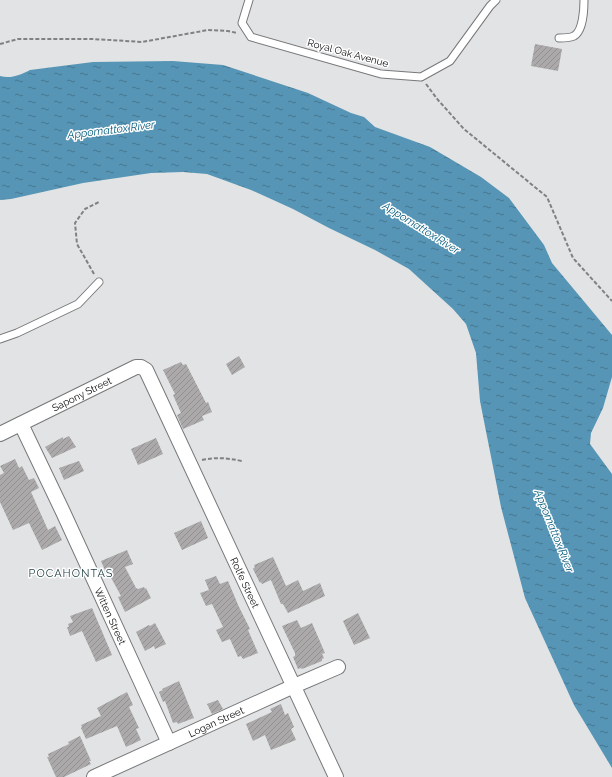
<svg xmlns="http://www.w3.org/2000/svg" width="612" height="777" font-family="Raleway,sans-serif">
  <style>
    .water { fill: url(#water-ripples) }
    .building { fill: url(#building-hatch) }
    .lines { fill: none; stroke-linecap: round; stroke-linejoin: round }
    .lane-casing { stroke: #77787a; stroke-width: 9 }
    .street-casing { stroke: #77787a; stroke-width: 16 }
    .path { stroke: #808182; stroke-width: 2; stroke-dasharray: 4 2; stroke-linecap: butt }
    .lane { stroke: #fff; stroke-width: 7 }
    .street { stroke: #fff; stroke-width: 14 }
    .labels { text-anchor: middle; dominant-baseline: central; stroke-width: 3; stroke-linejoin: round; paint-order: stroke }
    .street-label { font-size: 10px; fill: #0f0f10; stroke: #fff }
    .water-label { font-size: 11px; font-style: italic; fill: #015879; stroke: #fff }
    .neighbourhood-label { font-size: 11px; letter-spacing: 1px; fill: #1c3e42; stroke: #fff }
  </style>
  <defs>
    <pattern id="water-ripples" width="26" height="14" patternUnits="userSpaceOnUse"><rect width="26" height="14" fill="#5695b5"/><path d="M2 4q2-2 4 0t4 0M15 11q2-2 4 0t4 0" fill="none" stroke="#467892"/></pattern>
    <pattern id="building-hatch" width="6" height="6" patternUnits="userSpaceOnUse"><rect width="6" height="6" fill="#aba9aa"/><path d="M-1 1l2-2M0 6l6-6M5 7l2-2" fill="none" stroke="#929091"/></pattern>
  </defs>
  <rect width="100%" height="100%" fill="#e1e3e4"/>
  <path class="water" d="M173,61L223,65L308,93L351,113L364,117L375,127L430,147L481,177L509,198L544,245L552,263L612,335V377L603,408L591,433L590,444L612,474V768L574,705L525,598L501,507L480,401L476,353L466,324L453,309L409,269L375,250L329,228L293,209L251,190L207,174L183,172L151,173L83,183L11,199L0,200V76C11,79 20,75 30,70L93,62Z"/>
  <path class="building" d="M535,44L562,49L558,71L531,66Z
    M239,356L245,367L232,375L226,364Z
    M181,362L183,365L186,364L206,403L208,402L212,412L202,416L204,420L183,429L177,415L181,413L173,395L175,394L163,370Z
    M69,436L76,447L52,458L45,447L63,437V439Z
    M156,438L163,454L138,465L131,449Z
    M15,459L19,468L22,466L29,480L34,478L39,488L31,492L48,530L55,526L62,540L42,550L29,523L13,530L0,502V475L4,473L0,466Z
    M79,461L84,471L64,480L59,468Z
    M201,521L208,538L182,550L174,533Z
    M127,550L133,564L125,567L136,588L138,589L144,587L145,589L146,588L151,598L125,612L118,597L121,596L109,574L107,575L101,561Z
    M273,557L286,586L298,580L303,591L320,583L325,596L288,613L283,604H281L271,580L262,584L261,582L260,583L253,569L255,567L254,565Z
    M216,576L220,584L228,581L239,607L250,629L248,630L258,653L243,659L241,656L238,657L230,639L222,642L216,630L223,627L212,604L206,606L200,593L209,590L205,580Z
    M92,608L112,655L96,662L82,631L70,636L67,627H69L68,624L73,622L70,616Z
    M358,613L370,638L354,645L343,621Z
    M297,620L301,628L312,623L325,653L322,654L324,658L322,659V661L302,669L301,668L298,669L293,657L295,656V653L282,626Z
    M155,623L166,644L155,649L154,646L145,651L136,632L149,625L150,626Z
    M179,681L194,718L178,724L177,722L173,723L165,701L163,702L159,692L163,690L162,689Z
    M127,692L133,705L129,707L139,728L136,729L141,740L126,747L117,726L86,739L81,728L82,727L81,725L101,716L97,708Z
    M218,700L223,709L212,714L207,704Z
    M281,704L285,715L288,713L294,727L291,729L296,740L271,750L265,735L253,741L246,724L272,712L270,709Z
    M80,736L91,761H89L91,764L64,777H56L47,757H49L48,754L69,744L68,742Z"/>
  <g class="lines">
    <g class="lane-casing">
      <path id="lane" d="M249,0L242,23L251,37L381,74L421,77L450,61L490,6L496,0
        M559,38C563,38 570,38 574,36C583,31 584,9 584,0
        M0,339L17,333L78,304L99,282"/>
    </g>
    <g class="street-casing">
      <g id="street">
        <path id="s1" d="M21,424L63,512L169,743"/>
        <path id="s2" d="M0,434L136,367H141L146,370L336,777"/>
        <path id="s3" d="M94,777L294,686L338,667"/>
      </g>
    </g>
    <path class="path" d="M0,44L18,39H93L142,42L208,30L228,31L237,33
      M426,84L438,100L464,129L547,197L573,258L612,301
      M94,274L77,244L75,223L85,209L99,202
      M202,460C216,457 228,458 242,461"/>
    <use href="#lane" class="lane"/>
    <use href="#street" class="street"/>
  </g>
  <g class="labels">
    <g class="street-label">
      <text transform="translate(348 53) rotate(15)">Royal Oak Avenue</text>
      <text stroke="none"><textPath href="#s2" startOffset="91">Sapony Street</textPath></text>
      <text stroke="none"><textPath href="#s2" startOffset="397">Rolfe Street</textPath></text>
      <text stroke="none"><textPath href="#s1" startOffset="212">Witten Street</textPath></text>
      <text stroke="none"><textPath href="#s3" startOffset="134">Logan Street</textPath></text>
    </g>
    <g class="water-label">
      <text transform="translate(111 130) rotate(-7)">Appomattox River</text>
      <text transform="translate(421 228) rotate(32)">Appomattox River</text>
      <text transform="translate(554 531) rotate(68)">Appomattox River</text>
    </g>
    <g class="neighbourhood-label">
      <text x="71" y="573">POCAHONTAS</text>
    </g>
  </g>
</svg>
